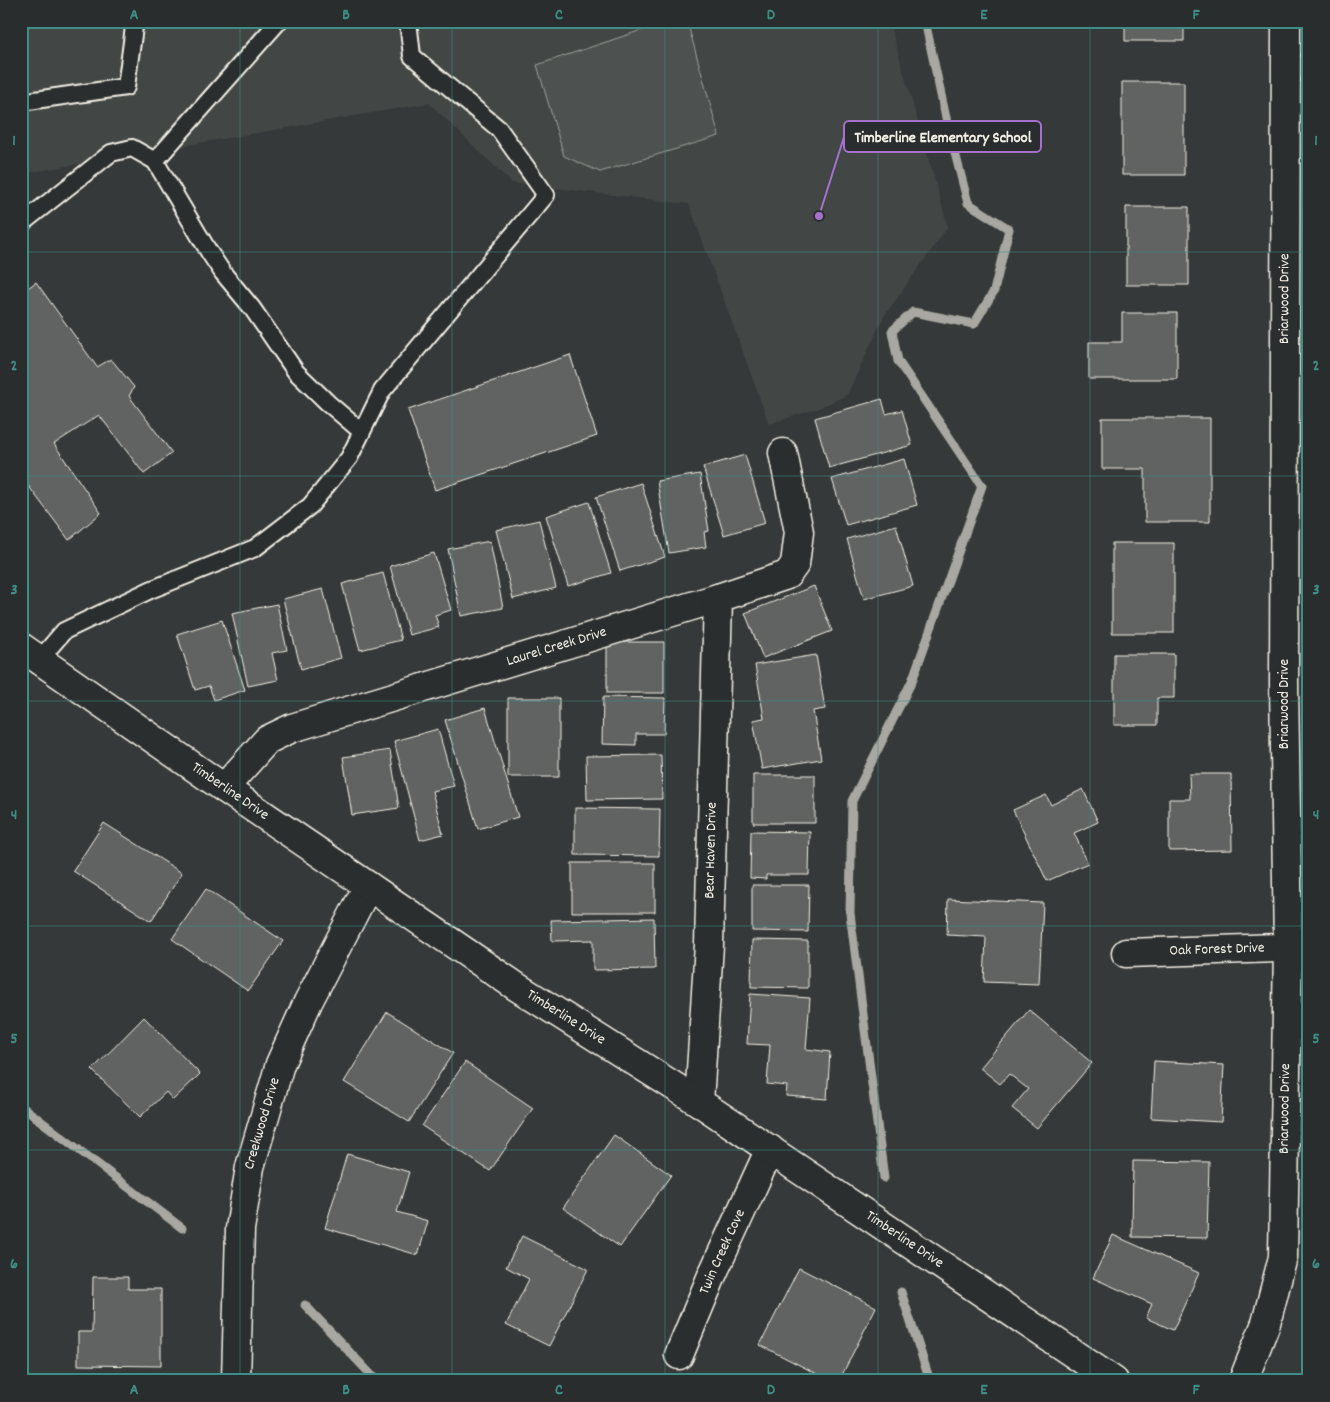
<svg xmlns="http://www.w3.org/2000/svg" width="1330" height="1402" font-family="Dekko,sans-serif">
  <style>
    .built { fill: #434645 }
    .green { fill: #4e514f; stroke: #a1a19c }
    .lines { fill: none; stroke-linecap: round; stroke-linejoin: round }
    .stream { stroke: #a8a7a1; stroke-width: 9 }
    .building { fill: #616362; stroke: #f4f1e8 }
    .service-casing { stroke: #f4f1e8; stroke-width: 20 }
    .minor-casing { stroke: #f4f1e8; stroke-width: 31 }
    .tertiary-casing { stroke: #f4f1e8; stroke-width: 31 }
    .service { stroke: #2a2d2e; stroke-width: 16 }
    .minor { stroke: #2a2d2e; stroke-width: 28 }
    .tertiary { stroke: #2a2d2e; stroke-width: 28 }
    .grid { fill: none; stroke: #3d8f86; stroke-width: 1; stroke-opacity: 0.55 }
    .labels { text-anchor: middle; dominant-baseline: central; stroke-width: 4.5; stroke-linejoin: round; paint-order: stroke }
    .street-label { font-size: 15px; fill: #f4f1e8; stroke: #2a2d2e }
    .leader { fill: none; stroke: #a571cd; stroke-width: 2 }
    .callout-dot { fill: #a571cd; stroke: #2a2d2e; stroke-width: 2 }
    .callout { fill: #2a2d2e; stroke: #a571cd; stroke-width: 2 }
    .callout-label { font-size: 16px; text-anchor: middle; font-weight: bold; fill: #f4f1e8 }
    .neatline { fill: none; stroke: #3d8f86; stroke-width: 2 }
    .grid-label { font-size: 16px; text-anchor: middle; font-weight: bold; fill: #3d8f86 }
  </style>
  <rect width="100%" height="100%" fill="#363939"/>
  <filter id="ink" filterUnits="userSpaceOnUse"><feTurbulence type="fractalNoise" baseFrequency=".02" numOctaves="2"/><feDisplacementMap in="SourceGraphic" scale="10" xChannelSelector="R" yChannelSelector="G"/><feConvolveMatrix kernelMatrix="1 2 1 2 8 2 1 2 1" color-interpolation-filters="sRGB"/></filter>
  <g filter="url(#ink)">
    <path class="built" d="M21,21H889L948,227L884,316L847,395L816,409L769,424L689,204L512,183L429,103L21,174Z"/>
    <path class="green" d="M669,21H687L719,136L600,172L564,156L537,65Z"/>
    <g class="lines">
      <path class="stream" d="M21,1106L182,1228
        M884,1178L850,913L852,801L912,681L982,486L898,361L892,331L913,312L974,324L994,291L1009,229L968,203L946,118L925,21
        M901,1292L930,1381
        M305,1305L377,1381"/>
    </g>
    <path class="building" d="M1125,21H1184V41H1125Z
      M1122,82H1184V175H1122Z
      M1126,207H1189V285H1126Z
      M36,282L97,367L111,359L134,387L129,396L172,453L144,474L99,415L54,444L101,513L69,540L21,476V293Z
      M1122,313H1177V379H1089V342H1122Z
      M570,355L597,436L435,490L408,410Z
      M882,399L886,414L902,410L912,445L829,468L815,418Z
      M1102,418H1210V522H1145V469H1102Z
      M745,455L765,523L724,535L703,467Z
      M904,459L917,505L846,525L832,479Z
      M700,474L709,531L704,532L706,547L669,553L657,481Z
      M641,483L665,557L620,571L596,497Z
      M589,502L611,573L568,586L546,516Z
      M539,520L556,588L513,599L496,530Z
      M896,525L913,586L864,599L847,539Z
      M490,541L503,608L461,616L448,549Z
      M1112,543H1174V633H1112Z
      M434,553L451,610L435,615L439,627L409,635L390,566Z
      M383,573L401,640L360,650L342,584Z
      M814,586L832,631L763,658L745,613Z
      M323,589L341,658L301,669L283,599Z
      M277,604L287,650L272,653L278,680L248,686L232,613Z
      M222,620L245,690L214,700L209,686L195,690L177,634Z
      M607,642H664V693H607Z
      M1114,654H1174V698H1157V725H1114Z
      M816,655L825,709L813,711L821,759L762,769L753,720L764,718L755,665Z
      M603,697L665,698L664,734H636V745L602,744Z
      M508,698H559V777H508Z
      M485,708L518,817L478,829L445,720Z
      M438,729L454,786L432,791L443,834L420,840L394,741Z
      M390,750L399,808L352,815L343,757Z
      M661,755L662,799L587,800L586,756Z
      M1189,774H1231L1232,850L1169,851V799H1190Z
      M753,775H815V823H753Z
      M1083,789L1098,822L1074,833L1088,863L1047,881L1013,810L1046,795L1051,805Z
      M575,808L660,809L659,856L575,855Z
      M104,823L182,873L151,921L73,871Z
      M751,831L810,832L809,875H766V879L750,878Z
      M572,863H655V912H572Z
      M752,885H809L808,932L752,931Z
      M206,889L283,941L248,991L172,939Z
      M948,899L1043,903L1039,984L984,982L986,937L947,935Z
      M654,918L655,969L593,970V940L552,941L551,920Z
      M752,940L808,941V988L751,987Z
      M750,994L810,998L806,1049L830,1052L827,1099L786,1096L787,1086L767,1084L770,1045L747,1044Z
      M1029,1010L1092,1063L1037,1128L1012,1108L1028,1089L1009,1074L1000,1084L980,1068Z
      M387,1012L453,1053L409,1122L344,1082Z
      M144,1017L200,1074L173,1100L166,1092L140,1117L92,1070Z
      M1154,1061L1224,1065L1221,1122L1151,1118Z
      M465,1062L533,1108L490,1171L422,1126Z
      M614,1135L671,1175L620,1247L563,1208Z
      M347,1154L409,1172L397,1212L428,1221L418,1255L325,1228Z
      M1133,1161L1209,1162L1207,1238L1132,1237Z
      M1113,1235L1199,1273L1173,1330L1146,1318L1152,1304L1093,1278Z
      M522,1236L588,1269L549,1346L506,1325L529,1279L506,1267Z
      M799,1268L876,1307L839,1381H831L760,1345Z
      M93,1277H128V1289H161V1366L78,1365V1332H92Z"/>
    <g class="lines">
      <g class="service-casing">
        <path id="service" d="M21,102L126,87L134,27L138,21
          M155,161L279,21
          M21,224L111,153L132,148L155,161L209,252L223,273L252,308L296,372L328,403L362,432
          M39,660L64,631L150,590L255,548L310,506L349,458L382,391L546,195L499,129L412,56L408,21"/>
      </g>
      <g class="minor-casing">
        <g id="minor">
          <path id="s1" d="M224,788L267,740L292,728L718,598L787,575L795,564L799,532L783,453"/>
          <path id="s2" d="M1126,953L1309,947"/>
          <path id="s3" d="M699,1102L709,945L718,598"/>
          <path id="s4" d="M679,1355L713,1273L770,1149"/>
          <path id="s5" d="M236,1381L240,1229L250,1167L280,1064L308,1002L368,886"/>
          <path id="s6" d="M1243,1381L1266,1323L1283,1257L1288,947L1284,683L1286,21"/>
        </g>
      </g>
      <g class="tertiary-casing">
        <g id="tertiary">
          <path id="s7" d="M21,647L224,788L517,987L699,1102L1114,1381"/>
        </g>
      </g>
      <use href="#service" class="service"/>
      <use href="#minor" class="minor"/>
      <use href="#tertiary" class="tertiary"/>
    </g>
  </g>
  <path class="grid" d="M240,21V1381M452,21V1381M665,21V1381M878,21V1381M1090,21V1381M21,252H1309M21,476H1309M21,701H1309M21,926H1309M21,1150H1309"/>
  <g class="labels">
    <g class="street-label">
      <text stroke="none"><textPath href="#s6" startOffset="1089">Briarwood Drive</textPath></text>
      <text stroke="none"><textPath href="#s1" startOffset="369">Laurel Creek Drive</textPath></text>
      <text transform="translate(1285 704) rotate(-90)">Briarwood Drive</text>
      <text stroke="none"><textPath href="#s7" startOffset="254">Timberline Drive</textPath></text>
      <text stroke="none"><textPath href="#s3" startOffset="252">Bear Haven Drive</textPath></text>
      <text stroke="none"><textPath href="#s2" startOffset="91">Oak Forest Drive</textPath></text>
      <text stroke="none"><textPath href="#s7" startOffset="659">Timberline Drive</textPath></text>
      <text stroke="none"><textPath href="#s6" startOffset="279">Briarwood Drive</textPath></text>
      <text stroke="none"><textPath href="#s5" startOffset="260">Creekwood Drive</textPath></text>
      <text stroke="none"><textPath href="#s7" startOffset="1064">Timberline Drive</textPath></text>
      <text stroke="none"><textPath href="#s4" startOffset="112">Twin Creek Cove</textPath></text>
    </g>
  </g>
  <path class="leader" d="M819 216L844 137"/>
  <circle class="callout-dot" cx="819" cy="216" r="5"/>
  <rect class="callout" x="844" y="121" width="197" height="31" rx="5"/>
  <g class="callout-label">
    <text x="943" y="142">Timberline Elementary School</text>
  </g>
  <rect width="1330" height="1402" fill="none" stroke="#2a2d2e" stroke-width="55"/>
  <rect x="28" y="28" width="1274" height="1346" class="neatline"/>
  <g class="grid-label">
    <text x="134" y="19">A</text>
    <text x="346" y="19">B</text>
    <text x="559" y="19">C</text>
    <text x="771" y="19">D</text>
    <text x="984" y="19">E</text>
    <text x="1196" y="19">F</text>
    <text x="14" y="145">1</text>
    <text x="1316" y="145">1</text>
    <text x="14" y="370">2</text>
    <text x="1316" y="370">2</text>
    <text x="14" y="594">3</text>
    <text x="1316" y="594">3</text>
    <text x="14" y="819">4</text>
    <text x="1316" y="819">4</text>
    <text x="14" y="1043">5</text>
    <text x="1316" y="1043">5</text>
    <text x="14" y="1268">6</text>
    <text x="1316" y="1268">6</text>
    <text x="134" y="1394">A</text>
    <text x="346" y="1394">B</text>
    <text x="559" y="1394">C</text>
    <text x="771" y="1394">D</text>
    <text x="984" y="1394">E</text>
    <text x="1196" y="1394">F</text>
  </g>
</svg>
